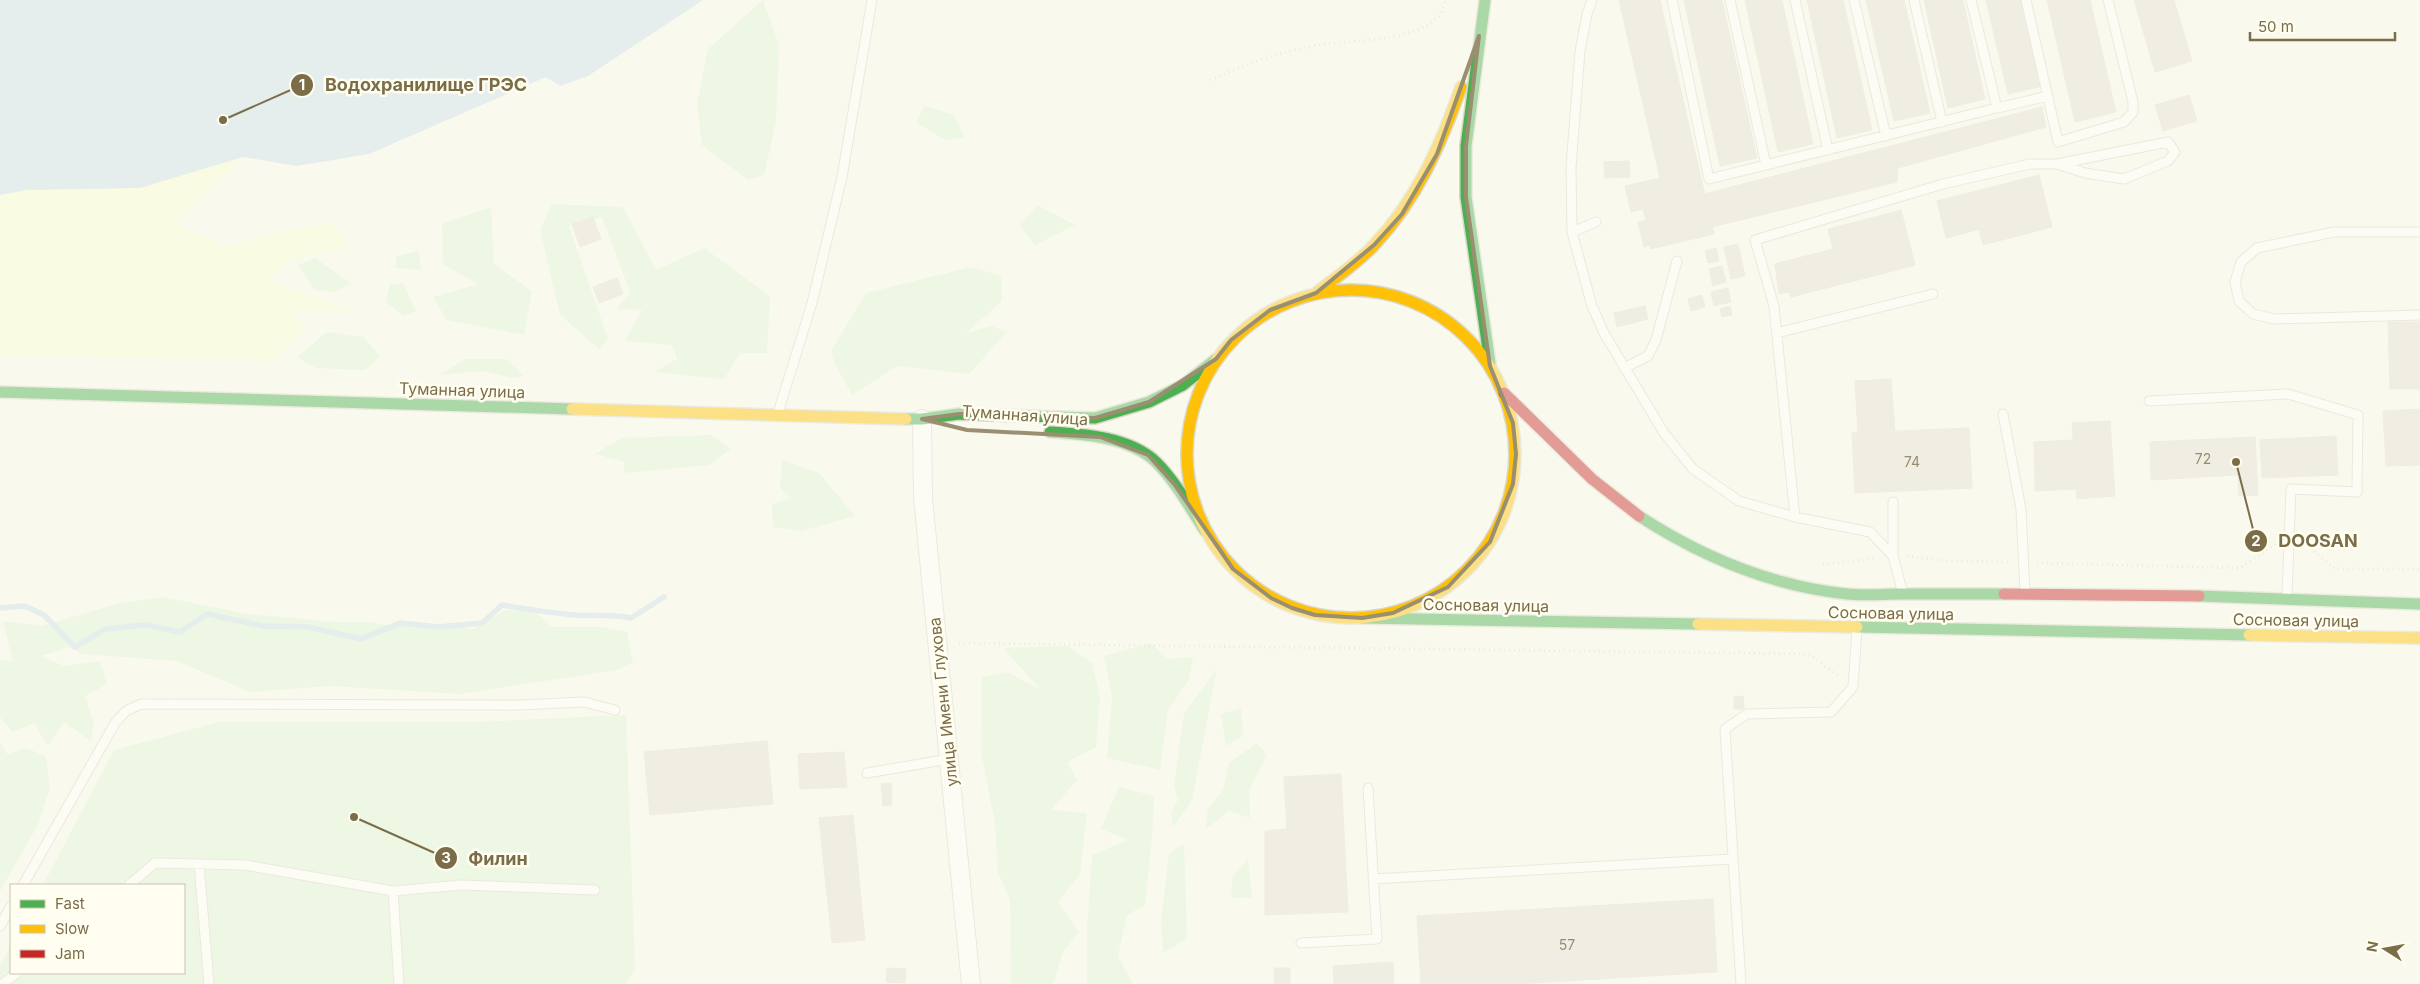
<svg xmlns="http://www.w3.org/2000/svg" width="2420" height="984" font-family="Inter,sans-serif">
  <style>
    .green { fill: #def3d7 }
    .sand { fill: #f8fcd6 }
    .water { fill: #cddeec }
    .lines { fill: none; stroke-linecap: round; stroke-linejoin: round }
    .stream { stroke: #cddeec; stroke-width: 5.5 }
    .building { fill: #e4e1d2; stroke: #e3dfcf }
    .lane-casing { stroke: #d9d6ca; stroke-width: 11 }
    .street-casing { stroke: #d9d6ca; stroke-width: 20 }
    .fast-casing { stroke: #d9d7c9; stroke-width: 14 }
    .slow-casing { stroke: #d9d7c9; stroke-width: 14 }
    .jam-casing { stroke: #d9d7c9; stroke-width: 14 }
    .path { stroke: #dcd9ce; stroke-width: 3; stroke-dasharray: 1 4; stroke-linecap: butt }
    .lane { stroke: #fefefc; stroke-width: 9 }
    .street { stroke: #fefefc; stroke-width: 18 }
    .fast { stroke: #4caf50; stroke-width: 11 }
    .slow { stroke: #ffc107; stroke-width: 11 }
    .jam { stroke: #c62828; stroke-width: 11 }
    .marked { fill: none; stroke: #9b8f72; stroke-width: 4; stroke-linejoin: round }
    .labels { text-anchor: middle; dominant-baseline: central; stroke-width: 5; stroke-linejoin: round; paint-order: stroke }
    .number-label { font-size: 14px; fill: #988c6e }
    .street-label { font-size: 16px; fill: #7c6d49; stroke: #fffef1 }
    .leader { fill: none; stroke: #7c6d49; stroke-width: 2 }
    .callout-dot { fill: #7c6d49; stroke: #fffef1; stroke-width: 2 }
    .mark-label { font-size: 15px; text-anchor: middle; font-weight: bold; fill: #fff }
    .callout-label { font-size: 18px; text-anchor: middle; font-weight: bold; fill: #7c6d49; stroke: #fffef1; stroke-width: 5; stroke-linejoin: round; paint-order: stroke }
  </style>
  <rect width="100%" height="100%" fill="#f9f9ee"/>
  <path class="green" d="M763,0L779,45L776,121L764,175L748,180L702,145L697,104L708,49Z
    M925,106L954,115L965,138L945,140L916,122Z
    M552,204L623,207L656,270L704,248L770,296L767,353H740L724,379L654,372L677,359L672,345L625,341L642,310L617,309L630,292L602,217L569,226L608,339L599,349L560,315L540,230Z
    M1037,205L1075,225L1035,245L1020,226Z
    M491,207L494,264L532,291L524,335L447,320L433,297L478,284L443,264L442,224Z
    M419,251L421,270L395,268L397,256Z
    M315,258L351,283L335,292L315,290L298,265Z
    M971,267L1001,276L1002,301L965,334L991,326L1007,332L969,374L897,366L852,395L834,362L831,351L866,293Z
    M403,283L416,311L403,316L386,302L390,284Z
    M327,332L364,337L380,357L365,370L316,368L297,357Z
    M466,359H506L524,376L513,378L484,371L439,375Z
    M711,435L731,449L709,465L623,473L625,462L595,454L621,438Z
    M782,460L819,473L855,516L801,531L773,527L772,504L791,498L780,488Z
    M163,597L248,614L337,622H368L392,626L428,624L474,629L505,610L534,611L552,627H603L627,632L633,663L617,670L460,694L330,686L250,692L177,661L82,654L70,647L41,656L64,666L100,661L107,684L85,696L94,724L91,741L64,722L48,746L34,723L12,732L0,717V660L13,661L3,621L42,626L120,603Z
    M1151,643L1168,659L1193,657L1189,680L1168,710L1160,770L1107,758L1112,697L1104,656Z
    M1068,646L1092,663L1100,696L1096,747L1067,762L1077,780L1051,810L1087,813L1080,874L1058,902L1079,932L1063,952L1053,984H1011L1010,900L998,872L995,823L981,751L982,677L1007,672L1041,690L1003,648Z
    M1217,668L1192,800L1173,827L1171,812L1178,800L1174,786L1184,714Z
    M1241,708L1243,736L1226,746L1221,714Z
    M626,715L635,970L626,984H0V966L11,945V973H184V885H43L114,750L219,722H477Z
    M0,743L7,754L27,748L46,757L50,787L38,825L0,891Z
    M1257,743L1267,755L1249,790L1250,818L1229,811L1206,829L1208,808L1223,790L1229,763Z
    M1119,787L1154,796L1152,838L1145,905L1127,915L1118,956L1133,984H1087V930L1092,855L1128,840L1101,829Z
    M1184,844L1187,938L1163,953L1161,921L1169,854Z
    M1248,859L1252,897L1231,898L1233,876Z"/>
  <path class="sand" d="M243,157L174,223L226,246L331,221L349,247L289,260L271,281L361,314L294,310L306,326L276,361L0,355V195L27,190L140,188Z"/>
  <path class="water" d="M0,0H703L588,76L560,86L546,77L369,154L297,166L243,157L140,188L27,190L0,195Z"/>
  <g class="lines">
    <path class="stream" d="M0,608L25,606L44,615L75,647L105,629L146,625L180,632L207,614L263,626L308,627L361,639L400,623L439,627L482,623L502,605C527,609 551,613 576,615C595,616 612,614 631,618L664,597"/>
  </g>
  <path class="building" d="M1619,0H1660L1699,169L1660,178Z
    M1684,0H1722L1757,158L1720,166Z
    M1745,0H1782L1813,144L1778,152Z
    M1807,0H1843L1872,130L1837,138Z
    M1866,0H1904L1930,113L1894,121Z
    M1924,0H1963L1985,99L1948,108Z
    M1986,0H2023L2043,86L2008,94Z
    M2047,0H2090L2116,112L2075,122Z
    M2134,0H2174L2192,61L2155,72Z
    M2189,95L2197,121L2163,131L2155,105Z
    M2042,107L2046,127L1898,168L1897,182L1712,227L1704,194Z
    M1629,161L1630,177L1605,178L1604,162Z
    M1699,169L1714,234L1651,249L1650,245L1644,247L1638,222L1646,220L1643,209L1631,212L1625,186Z
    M2039,175L2048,211L1946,238L1937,201Z
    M1901,210L1915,265L1893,271L1879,216Z
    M2048,211L2052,227L1983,245L1979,229Z
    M1879,216L1893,271L1791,297L1782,262L1833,249L1828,229Z
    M593,217L601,239L580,247L572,224Z
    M1738,244L1745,276L1731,279L1724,247Z
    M1716,248L1719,261L1708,263L1705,251Z
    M1782,262L1790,292L1779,294L1775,264Z
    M1722,266L1726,282L1713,286L1709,269Z
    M617,278L623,294L599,303L593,287Z
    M1728,288L1731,302L1714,306L1711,292Z
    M1702,295L1705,307L1691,311L1688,299Z
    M1645,306L1648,319L1617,327L1614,313Z
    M1730,306L1732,315L1722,317L1720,309Z
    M2388,322H2420V389H2390Z
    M1891,379L1895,431L1858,434L1855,381Z
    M2420,409V465L2386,466L2383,411Z
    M2110,421L2115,496L2077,499L2072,423Z
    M1969,428L1972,488L1855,493L1852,433Z
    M2336,436L2338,475L2262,478L2260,440Z
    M2255,437L2258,495L2239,496L2238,475L2151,480L2150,442Z
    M2073,440L2074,451L2034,452V442Z
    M2074,451L2075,478L2035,480L2034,452Z
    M2075,478L2076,489L2035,491V480Z
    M1743,696L1744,709H1734V697Z
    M767,741L773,804L650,815L644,752Z
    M844,752L847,787L800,789L798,754Z
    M1341,774L1348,912L1265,915V831L1287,829L1284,777Z
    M891,783L892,805L883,806L881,784Z
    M853,815L865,940L832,943L819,818Z
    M1713,899L1717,972L1517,984H1421L1417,916Z
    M1393,962L1394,984H1334L1333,966Z
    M887,968L906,969L905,983L886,982Z
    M1274,968H1290V984H1274Z"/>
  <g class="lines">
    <g class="lane-casing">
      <path id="lane" d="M1592,0L1587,14L1580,51L1571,167L1572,232L1592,306L1604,333L1664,433L1693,469L1739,501L1795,517L1870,532L1893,556L1902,590
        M1672,0L1709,179L1997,108
        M1730,0L1766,165
        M1795,0L1828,150
        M1854,0L1886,136
        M1914,0L1942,122
        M1971,0L1997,108L2048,96
        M2026,0L2058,142L2124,122L2133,112V102L2108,0
        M1572,232L1596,222
        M2420,232H2334L2257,248L2241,262L2235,282L2239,301L2253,314L2274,319L2420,315
        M1777,333L1933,294
        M1624,368L1648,356L1656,340L1677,261
        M2149,401L2288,394L2358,415L2357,492L2291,489L2287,595
        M778,413L812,303L842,177L872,0
        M2003,414L2021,509L2025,592
        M1893,502V556
        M1795,517L1774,306L1755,240L1943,184L2030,164H2057L2168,142L2175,152L2168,161L2124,179L2085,173L2057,164
        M867,773L949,759
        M199,864L209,984
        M1373,879L1733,859
        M23,885L115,723L126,711L141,704L521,705L584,702L615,710
        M129,885L155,863L245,865L393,891L461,885L595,890
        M393,891L399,984
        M0,926L11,906
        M1301,943L1377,939L1368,788
        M2,984L17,973
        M1741,984L1725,729L1747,714L1831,712L1853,687L1857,629"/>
    </g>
    <g class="street-casing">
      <path id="street" d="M922,419L923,498L971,984"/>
    </g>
    <g class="fast-casing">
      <path id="fast" d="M1485,0L1466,146V197L1490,363
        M0,392L572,409
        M906,419H922L959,414L1095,418L1149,402L1183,385L1216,359
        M1050,432C1084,434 1130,437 1156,462C1176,482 1190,508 1205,531
        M1639,516C1702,557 1772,586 1847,594C1865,596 1883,594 1901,594C1935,594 1969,594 2004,594
        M2199,596L2420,604
        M1362,618L1698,624
        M1857,627L2249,635"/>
    </g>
    <g class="slow-casing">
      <path id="slow" d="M1187 454a164 164 0 1 1 328 0a164 164 0 1 1-328 0Z
        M1316,293C1336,277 1358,263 1375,244C1417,199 1441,144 1461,87
        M572,409L906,419
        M1698,624L1857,627
        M2249,635L2420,638"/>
    </g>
    <g class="jam-casing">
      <path id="jam" d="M1504,393L1592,479L1639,516
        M2004,594L2199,596"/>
    </g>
    <path class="path" d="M1210,80C1243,66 1273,54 1308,47C1342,39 1413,44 1438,17C1442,14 1444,5 1446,0
      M2302,544H2306L2335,569H2420
      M1907,556L1948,561L2010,562
      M2037,563L2240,568L2276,544
      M1823,565L1876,558
      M959,643L1810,654L1841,678"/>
    <use href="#lane" class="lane"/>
    <use href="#street" class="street"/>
    <use href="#fast" class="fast"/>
    <use href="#slow" class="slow"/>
    <use href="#jam" class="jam"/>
  </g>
  <path d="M0 0H2420V984H0ZM1479,36L1466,146V197L1490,366L1513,423L1516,454L1513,484L1490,542L1448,587L1393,613L1362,618L1315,615L1292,608L1271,598L1233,569L1175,485L1148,455L1100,437L967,430L922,419L959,414L1095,418L1149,402L1216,359L1231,340L1270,310L1316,293L1374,245L1402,214L1437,154Z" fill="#f9f9ee" fill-opacity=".55" fill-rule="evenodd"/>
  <path class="marked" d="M1479,36L1466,146V197L1490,366L1513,423L1516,454L1513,484L1490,542L1448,587L1393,613L1362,618L1315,615L1292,608L1271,598L1233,569L1175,485L1148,455L1100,437L967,430L922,419L959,414L1095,418L1149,402L1216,359L1231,340L1270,310L1316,293L1374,245L1402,214L1437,154Z"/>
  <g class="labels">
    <g class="number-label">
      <text x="2203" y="458">72</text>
      <text x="1912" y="461">74</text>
      <text x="1567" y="944">57</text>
    </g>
    <g class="street-label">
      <text transform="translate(462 390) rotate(2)">Туманная улица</text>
      <text transform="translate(1025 415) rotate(4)">Туманная улица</text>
      <text transform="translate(1486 605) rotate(1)">Сосновая улица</text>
      <text transform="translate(1891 613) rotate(1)">Сосновая улица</text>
      <text transform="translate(2296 620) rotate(1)">Сосновая улица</text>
      <text transform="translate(943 702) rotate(-96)">улица Имени Глухова</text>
    </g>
  </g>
  <path class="leader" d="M223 120L302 85M2236 462L2256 541M354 817L446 858"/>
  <g class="callout-dot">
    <circle cx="223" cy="120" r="5"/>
    <circle cx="2236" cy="462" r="5"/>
    <circle cx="354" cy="817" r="5"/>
    <circle cx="302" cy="85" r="12"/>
    <circle cx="2256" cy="541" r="12"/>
    <circle cx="446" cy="858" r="12"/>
  </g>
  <g class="mark-label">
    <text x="302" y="90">1</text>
    <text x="2256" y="546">2</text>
    <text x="446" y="863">3</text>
  </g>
  <g class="callout-label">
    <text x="426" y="91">Водохранилище ГРЭС</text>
    <text x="2318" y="547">DOOSAN</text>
    <text x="498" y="865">Филин</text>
  </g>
  <rect x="10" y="884" width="175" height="90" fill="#fffef1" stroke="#cbc4ae"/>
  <rect x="20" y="900" width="25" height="8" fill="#4caf50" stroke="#cbc4ae"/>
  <text x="55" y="909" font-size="15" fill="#7c6d49">Fast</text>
  <rect x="20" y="925" width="25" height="8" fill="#ffc107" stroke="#cbc4ae"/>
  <text x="55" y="934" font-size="15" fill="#7c6d49">Slow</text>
  <rect x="20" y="950" width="25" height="8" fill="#c62828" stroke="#cbc4ae"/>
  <text x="55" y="959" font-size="15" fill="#7c6d49">Jam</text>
  <g transform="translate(2385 949) rotate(281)" stroke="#fffef1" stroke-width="4" paint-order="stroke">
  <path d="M0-4L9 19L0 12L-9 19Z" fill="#7c6d49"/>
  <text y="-8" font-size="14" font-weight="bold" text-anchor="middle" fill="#7c6d49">N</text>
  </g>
  <path d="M2250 32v8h145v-8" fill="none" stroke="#7c6d49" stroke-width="2.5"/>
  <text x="2258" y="32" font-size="15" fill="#7c6d49" stroke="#fffef1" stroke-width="4" paint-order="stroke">50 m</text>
</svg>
